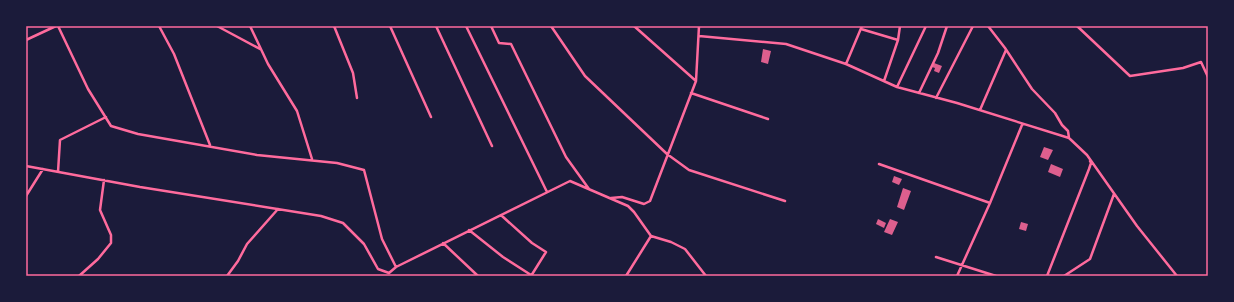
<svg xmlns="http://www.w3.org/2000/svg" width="1234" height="302" font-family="Inter,sans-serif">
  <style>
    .building { fill: #dd5f8e }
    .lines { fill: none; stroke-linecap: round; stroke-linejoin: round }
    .minor { stroke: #ff6b9d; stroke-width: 2.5 }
    .neatline { fill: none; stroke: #ff6b9d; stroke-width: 1.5 }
  </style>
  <rect width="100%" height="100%" fill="#1b1b3a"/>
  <path class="building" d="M763,49L771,51L768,64L761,62Z
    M934,63L942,66L939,73L934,71L935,68L932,67Z
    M1044,147L1053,150L1048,160L1040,157Z
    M1051,164L1063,169L1060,177L1048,172Z
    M894,176L902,179L899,185L892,182Z
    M903,188L911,191L904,210L897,207Z
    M878,219L886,223L884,228L876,224Z
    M890,219L898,222L892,235L884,232Z
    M1021,222L1028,224L1026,231L1019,229Z"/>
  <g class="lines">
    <path class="minor" d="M58,26L88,89L111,126L138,134L257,155L337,163L364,170L382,239L396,267
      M159,26L174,54L210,145
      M217,26L260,49
      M250,26L268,64L297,111L312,159
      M334,26L353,73L357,98
      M390,26L431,117
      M436,26L492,146
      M466,26L547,192
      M491,26L499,43L511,44L566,157L589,189
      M551,26L585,76L667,154L689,170L785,201
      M988,26L1005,48L1032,89L1055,113L1062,125L1068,131L1069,138L1087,155L1137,226L1177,276
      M1077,26L1130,76L1183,68L1201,62L1208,77
      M861,29L898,40
      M699,36L786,44L846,64L897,87L957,103L1069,138
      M26,40L56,26
      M846,64L862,26
      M696,81L699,26
      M884,81L898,40L900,26
      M897,87L926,26
      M691,93L768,119
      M919,93L938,53L947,26
      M936,98L973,26
      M980,110L1006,50
      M879,164L990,203
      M26,166L140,187L321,216L343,223L364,244L378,269L389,273L396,267L570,181L628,206L634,212L651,236L671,242L685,249L706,276
      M58,172L60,140L106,117
      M26,196L43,169
      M611,198L622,197L644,204L650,201L696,81L634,26
      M502,216L532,243L546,252L531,276
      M469,230L503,257L531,275
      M443,243L478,276
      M936,257L996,276
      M79,276L98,259L111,243V235L100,210L104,180
      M227,276L238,261L247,244L278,209
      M626,276L651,236
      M957,276L990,203L1022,125
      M1047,276L1089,169L1091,163L1090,161
      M1064,276L1090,259L1114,194"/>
  </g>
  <rect width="1234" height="302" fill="none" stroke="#1b1b3a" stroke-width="54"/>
  <rect x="27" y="27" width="1180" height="248" class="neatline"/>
</svg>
